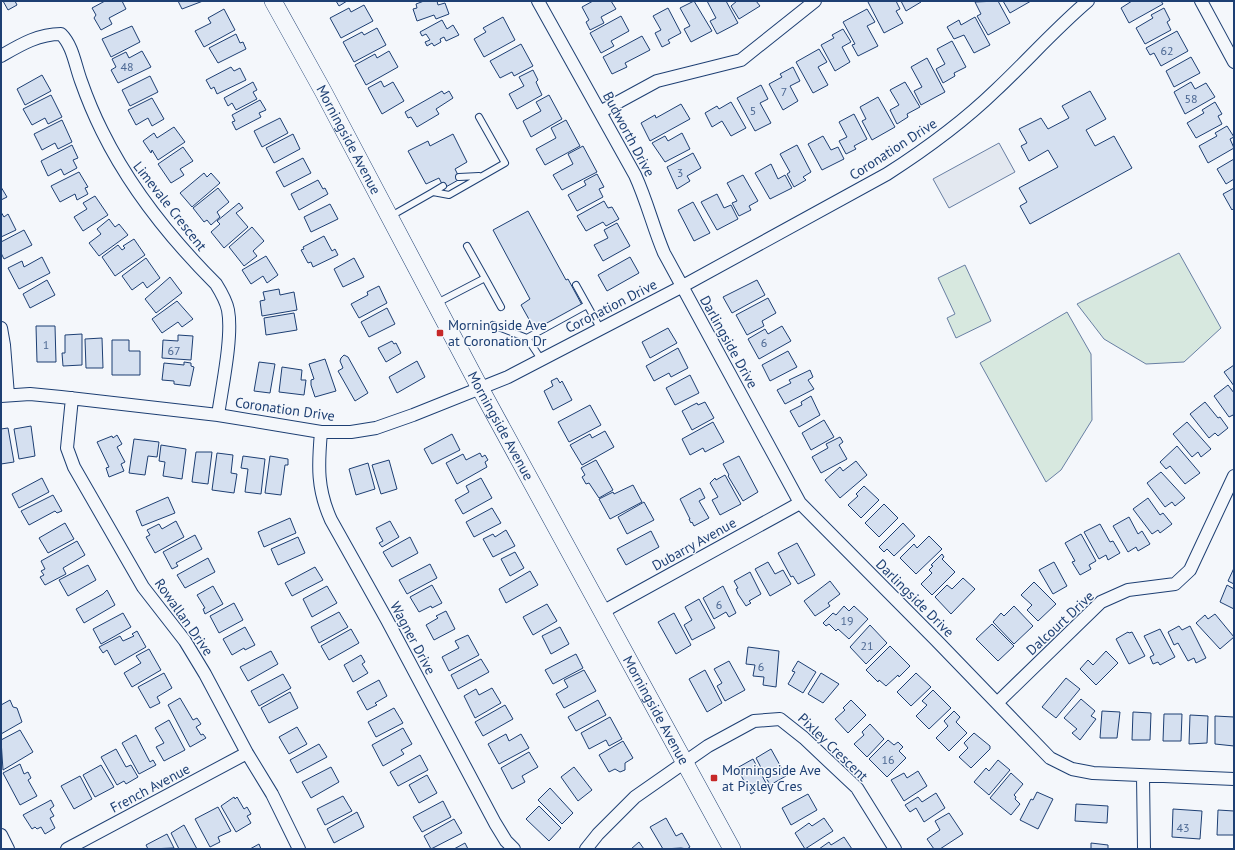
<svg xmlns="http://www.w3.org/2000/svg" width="1235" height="850" font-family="'PT Sans',sans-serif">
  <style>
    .green { fill: #d7e8df; stroke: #687fa3 }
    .parking { fill: #e3e8f0; stroke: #687fa3 }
    .building { fill: #d5e0f0; stroke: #1d3f73 }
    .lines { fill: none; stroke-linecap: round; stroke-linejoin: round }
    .lane-casing { stroke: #1d3f73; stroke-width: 8 }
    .street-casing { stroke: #1d3f73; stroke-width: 14 }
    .secondary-casing { stroke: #1d3f73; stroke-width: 18 }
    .lane { stroke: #f4f7fb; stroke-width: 6 }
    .street { stroke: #f4f7fb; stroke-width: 12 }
    .secondary { stroke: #f4f7fb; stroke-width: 17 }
    .poi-dot { fill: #c62828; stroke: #f4f7fb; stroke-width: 1.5 }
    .labels { text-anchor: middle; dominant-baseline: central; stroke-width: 3; stroke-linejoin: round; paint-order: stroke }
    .number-label { font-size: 12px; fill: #4b6792 }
    .street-label { font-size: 14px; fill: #1d3f73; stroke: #f4f7fb }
    .poi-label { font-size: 14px; fill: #1d3f73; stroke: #f4f7fb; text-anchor: start }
  </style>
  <rect width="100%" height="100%" fill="#f4f7fb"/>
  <path class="green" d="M1179,253L1221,328L1184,362L1146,364L1104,339L1077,304Z
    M965,265L991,321L956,338L947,318L955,314L938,278Z
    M1067,312L1091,354L1092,420L1061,470L1046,482L980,363Z"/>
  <path class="parking" d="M999,143L1015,172L949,208L933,179Z"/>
  <path class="building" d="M3,1H15L17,5L8,10Z
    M105,1H122L126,9L109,18L112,24L101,30L94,18L96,15L92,8Z
    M178,1H203L182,9Z
    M336,1H347L339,6Z
    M424,1H437L438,5L445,3L449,14L436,19L434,15L417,21L413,9L417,8L416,4Z
    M593,1H611L616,9L601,17L604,23L590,30L586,22L589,20L582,7Z
    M694,1L712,31L691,42L684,29L690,26L680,8Z
    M707,1H726L738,23L717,34L710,21L716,18Z
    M737,1H756L760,6L739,19L731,6Z
    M869,1H896L900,9L896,11L903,23L884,33L868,2Z
    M901,1H920L921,2L906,11Z
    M998,1L1010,23L988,35L977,16L981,14L975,2Z
    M1003,1H1031L1010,13Z
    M1132,1H1161L1163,4L1129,23L1121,8Z
    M364,5L373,21L341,38L330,18L349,8L351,12Z
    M668,8L681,33L668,40L670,43L662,47L655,33L661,30L653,16Z
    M1164,8L1170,20L1167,22L1171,30L1145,44L1136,28L1153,18L1151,15Z
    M224,9L235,30L204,47L195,31L211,23L208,18Z
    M867,9L875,22L867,26L878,46L858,56L852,45L855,44L843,22Z
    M621,16L629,31L611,41L614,46L601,53L590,33Z
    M503,17L515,40L484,57L474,39L486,32L483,28Z
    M975,17L990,45L974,53L964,35L954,39L947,27L959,20L961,25Z
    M442,20L447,29L453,25L459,35L446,41L444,37L440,39L441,42L434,46L432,43L427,46L425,42L430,40L426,34L422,36L420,32Z
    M132,26L140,42L111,57L102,39Z
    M377,28L386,45L354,62L343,42L362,32L364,35Z
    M843,29L851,42L842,47L850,62L835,71L821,45L834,38L832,35Z
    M1177,31L1188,51L1161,66L1154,53L1150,55L1146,48Z
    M236,34L240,43L243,42L246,49L218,63L209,48Z
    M642,36L650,50L625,63L627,67L612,74L603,57Z
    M952,41L966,67L954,73L955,76L943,83L936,69L945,64L937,49Z
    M521,44L533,66L514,76L512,72L500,78L490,61Z
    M819,49L827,62L818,67L828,85L813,93L796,62Z
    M142,51L151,67L118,83L111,70L116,67L112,59L126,52L129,58Z
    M389,51L398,67L366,85L355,65L375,54L377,58Z
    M1191,57L1200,73L1174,87L1166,71Z
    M927,58L945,92L921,105L914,91L922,87L911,67Z
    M231,67L234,71L240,68L246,80L217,94L214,87L211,89L206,80Z
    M793,67L800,81L790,86L798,101L783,110L769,84L782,77L780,74Z
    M533,70L538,80L536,82L542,95L517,109L509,94L524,86L519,77Z
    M42,75L51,91L25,105L17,89Z
    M150,76L158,92L130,106L122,90Z
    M381,81L384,87L393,82L404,101L382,114L368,88Z
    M253,82L257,90L253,92L257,99L236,110L232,103L228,106L224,98Z
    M905,82L920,107L907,114L908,117L897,124L890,110L899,105L890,90Z
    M1191,82L1195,89L1206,83L1215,97L1185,114L1174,92Z
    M761,85L768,99L760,103L771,123L755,131L737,98Z
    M442,91L444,94L449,91L453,98L436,109L439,114L417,127L411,117L408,118L405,112Z
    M1090,91L1106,119L1086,130L1095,146L1114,136L1132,168L1030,224L1020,206L1027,202L1019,188L1058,167L1048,150L1029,161L1021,146L1027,143L1019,129L1041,118L1048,129L1069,118L1062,106Z
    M51,95L62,117L48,124L45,118L32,125L23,109Z
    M549,95L562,119L531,137L523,121L541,111L536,102Z
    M878,97L895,127L872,140L862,121L866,119L860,107Z
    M152,98L164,119L152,126L148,118L136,125L128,110Z
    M260,100L266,110L259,113L261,117L236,130L232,122L235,121L232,115Z
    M731,102L746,128L731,136L722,121L712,127L705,113L717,106L719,109Z
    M1215,102L1222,114L1218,116L1222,124L1196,138L1187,123L1204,113L1202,110Z
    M681,104L690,119L650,141L641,123L655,115L656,118Z
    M854,114L867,139L854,146L856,149L846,154L839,141L847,137L839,122Z
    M280,118L288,133L262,147L254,131Z
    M62,120L72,142L58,149L55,143L42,150L34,134Z
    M566,120L580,146L545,165L536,149L556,138L551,128Z
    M1227,126L1234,137L1230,139L1234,148L1208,163L1199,146L1217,136L1215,133Z
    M174,127L185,142L158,160L152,150L151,153L143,141L154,133L157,138Z
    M682,133L690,149L665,162L652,143L665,136L668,141Z
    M293,134L300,149L274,163L266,148Z
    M453,134L467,162L455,169L460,179L444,188L439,178L426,184L408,151L428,141L430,146Z
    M823,136L831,150L838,147L844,159L822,170L808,144Z
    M72,145L78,158L73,160L77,168L64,175L61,169L48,176L41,161Z
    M797,145L811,172L803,177L806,180L794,187L787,174L790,172L780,154Z
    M583,146L597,172L562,190L553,175L573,164L568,154Z
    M183,147L193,161L180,169L184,175L171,183L158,164Z
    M693,153L701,168L687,176L690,181L677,189L667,167Z
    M303,158L311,173L284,187L276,172Z
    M1234,159V179L1226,184L1217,169Z
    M771,164L778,179L785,175L792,188L770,199L755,173Z
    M79,172L88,187L85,188L88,194L77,200L75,194L60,202L51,186Z
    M204,173L207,177L211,173L220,183L192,207L180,193Z
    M597,174L604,187L599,189L603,197L577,211L568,195L586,185L584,181Z
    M743,175L758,201L749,206L751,210L739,216L732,203L737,201L727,183Z
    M318,180L323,189L325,188L328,194L299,210L291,194Z
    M1,187L7,197L1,200Z
    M218,188L229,202L217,212L220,217L211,225L207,220L204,222L193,208Z
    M1234,188V208L1232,210L1223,194Z
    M717,194L724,208L731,205L738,219L717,230L701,202Z
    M95,196L108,215L83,231L74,217L87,209L83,203Z
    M604,201L608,208L612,207L619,219L606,226L603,222L586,231L577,216Z
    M693,202L710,233L694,241L678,210Z
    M239,203L243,208L236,213L248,227L224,248L211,232L220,224L217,221Z
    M330,204L338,219L311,232L304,217Z
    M528,211L566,280L568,279L582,305L535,330L521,305L530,299L493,230Z
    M1,212L4,217L8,214L16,230L1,237Z
    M109,219L115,227L119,224L128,235L99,256L89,243L101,234L97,229Z
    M617,223L630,246L603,261L594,245L608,238L604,230Z
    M252,227L264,241L253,251L257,256L244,266L229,247Z
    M24,230L32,245L4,259L1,253V242Z
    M324,236L332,251L335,249L338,255L313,267L311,262L308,263L301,250L304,249L303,247Z
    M134,239L145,255L115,276L102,257L118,245L122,250L125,248L123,246Z
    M266,256L278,275L267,283L263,276L251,284L242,270Z
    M42,257L50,273L19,289L8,268L22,261L24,267Z
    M630,257L639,273L607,291L598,275Z
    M146,258L160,278L147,288L143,282L132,290L122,276Z
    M354,258L364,277L343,287L334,269Z
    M170,277L182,293L156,313L145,299Z
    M47,280L55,295L30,308L23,294Z
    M757,280L765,295L732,313L723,297Z
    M379,286L387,303L359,318L351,304L368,295L367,292Z
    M279,289L280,295L294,292L297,310L262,316L260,301L265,300L263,292Z
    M768,298L776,313L762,321L764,326L747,335L736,315Z
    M177,301L193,319L182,327L178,322L162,333L152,319Z
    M387,308L395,324L369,337L361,322Z
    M294,313L297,330L266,335L264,318Z
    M36,326H55L56,362H37Z
    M782,326L791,341L759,359L748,339L765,329L768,334Z
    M668,328L677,343L650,358L642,342Z
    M82,334V365L63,366L62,353H65V335Z
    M178,335L193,336L191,360L162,358L163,340L178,341Z
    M102,338L103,368H86L85,339Z
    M112,340H129V351H140V375H112Z
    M392,341L394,344L396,343L401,353L386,362L378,348Z
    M678,348L688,368L671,377L669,373L654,381L646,366Z
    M788,351L797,367L770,381L762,365Z
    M344,355L348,357L368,393L355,401L338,371L343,368L340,361L341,358Z
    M325,359L336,391L315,397L311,385V380L314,379L309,364Z
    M417,361L425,377L397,393L389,377Z
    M184,362L191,363V366L194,367L190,386L174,384V381L162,380L164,363L184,365Z
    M259,362L275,364L270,393L254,391Z
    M1234,365V386L1224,372Z
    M282,367L302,370L301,380H306L304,395L279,392Z
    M810,370L813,377L808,380L814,389L785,404L777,390L791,383L789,380Z
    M690,375L699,393L675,405L666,388Z
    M557,378L560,383L562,381L572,400L553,410L544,391L553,386L551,381Z
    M1228,385L1234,393V417L1233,415L1229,417L1214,396Z
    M811,396L820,415L799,427L790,411L802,405L801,402Z
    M705,402L714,418L692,430L682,411L691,406L697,403L698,405Z
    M1205,402L1218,418L1220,417L1228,428L1218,436L1215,433L1209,438L1190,414Z
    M590,405L601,425L569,442L558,422Z
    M824,420L834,437L811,450L802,433Z
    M713,422L724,442L705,452L703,448L690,455L682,439Z
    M1187,422L1211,449L1201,457L1198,452L1192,457L1173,434Z
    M31,426L35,456L19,459L14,429Z
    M8,428L14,462L1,464V429Z
    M605,431L614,447L582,465L570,445L590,434L592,438Z
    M452,434L460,450L432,464L424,449Z
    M117,435L122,444L117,447L125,462L121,464L124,471L109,477L106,468L109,467L97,442L112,436L113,438Z
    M840,437L843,442L839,445L847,459L821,473L812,457L828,448L826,444Z
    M134,439L159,442L157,457L148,456L145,475L129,473Z
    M161,445L186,449L182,479L163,476L165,462L159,461Z
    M1177,446L1200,473L1185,484L1170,466L1166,469L1160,462Z
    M196,452H212L208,484L192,482Z
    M217,453L233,455L231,473L237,474L234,493L212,490Z
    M480,453L482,457L485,455L488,460L485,462L487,467L457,484L446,463L463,454L466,460Z
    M243,456L265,459L261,494L245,492L248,469L241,468Z
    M270,456L288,459V465H285L281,495L265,493Z
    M739,456L758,492L743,501L728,476L729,475L723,464Z
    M389,460L397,489L381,494L372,465Z
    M596,460L613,490L599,498L589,483L586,484L582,477L585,475L581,468Z
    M856,461L867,475L840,498L825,480L840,467L843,471Z
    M368,463L375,489L356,495L349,469Z
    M1161,472L1185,498L1175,506L1172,502L1165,507L1147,483Z
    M725,475L741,504L720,515L712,500L718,497L710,483L715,478L716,480Z
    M42,478L49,492L19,508L12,494Z
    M481,478L492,498L463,514L455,500L469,492L466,486Z
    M633,485L642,502L610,519L599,499L613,492L614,494Z
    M864,486L879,500L861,518L848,505L858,496L856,494Z
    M700,488L705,498L699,501L709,518L694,526L692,522L691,523L689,519H690L680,499Z
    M53,495L62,511L57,513L55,511L29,525L21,511Z
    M168,497L175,513L142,526L136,511Z
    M1148,498L1160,515L1163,513L1172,524L1160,533L1158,530L1152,534L1133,509Z
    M644,502L654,520L627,534L618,517Z
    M884,504L898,518L879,537L865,523Z
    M492,508L501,523L474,537L466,522Z
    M1129,517L1138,534L1142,531L1150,544L1138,551L1136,547L1128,552L1113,526Z
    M290,518L296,533L264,547L258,532Z
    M176,521L184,537L155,553L146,537L150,535L147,530L159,524L162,529Z
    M390,521L399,537L382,547L379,543L383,541L376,528Z
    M65,523L74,539L48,553L39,538Z
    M903,523L915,536L894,556L887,549L884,552L879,547Z
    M1100,524L1110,542L1113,541L1120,553L1108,560L1106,555L1099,559L1084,532Z
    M506,530L515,546L493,557L483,539L493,534L495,537Z
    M651,531L659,547L626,565L617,549Z
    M1081,534L1096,561L1089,565L1091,569L1080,575L1072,562L1075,561L1065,543Z
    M195,535L202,549L176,563L178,566L172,569L163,552Z
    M929,536L942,549L916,574L900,558L914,544L917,548Z
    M298,537L305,553L278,565L271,549Z
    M410,537L418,553L392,567L383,552Z
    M77,541L85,555L63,568L66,574L45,585L40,577L44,575L41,571L45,569L41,561Z
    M797,543L815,575L798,584L793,576L791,577L778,553Z
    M515,552L524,568L510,576L501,559Z
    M942,554L944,557L942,559L955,572L932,595L921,584L932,573L929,570L933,566L931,565Z
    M208,558L215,572L185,588L177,575Z
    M768,562L775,574L783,570L791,584L770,596L755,569Z
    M1054,562L1067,586L1053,594L1039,570Z
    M430,564L437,578L407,594L399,580Z
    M88,565L96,580L68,596L59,580Z
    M315,567L323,580L292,596L285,583Z
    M1234,568V584L1228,581Z
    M530,571L538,585L506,603L499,589Z
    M750,572L761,594L749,601L751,603L746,606L738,594L736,589L738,588L734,581Z
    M963,578L975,589L951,614L935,597L947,585L952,589Z
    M830,581L840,594L828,603L830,606L815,616L804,601Z
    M1034,582L1056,604L1038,621L1027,610L1032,605L1021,595Z
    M432,585L442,603L432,608L431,606L419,612L410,597Z
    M1227,585L1234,589V609L1220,602Z
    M213,586L223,604L205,614L203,609L205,608L197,595Z
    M327,586L337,603L312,617L303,599Z
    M723,586L736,613L729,617L726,612L714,619L703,598Z
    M107,590L115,605L84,623L76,609L103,594Z
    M699,599L715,628L692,640L684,625L692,620L685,607Z
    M234,603L243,620L219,633L210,616Z
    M547,604L557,621L533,635L523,617Z
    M844,606L849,611L854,606L868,619L849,639L838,629L836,631L829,624L826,626L823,623L833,613L836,615Z
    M1014,606L1033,626L1014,644L993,622L1001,613L1004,616Z
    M446,611L455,629L434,640L426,625L438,618L436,616Z
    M339,612L348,627L319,643L311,627Z
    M123,613L131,627L101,644L93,629Z
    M674,613L691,645L676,654L658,622Z
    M1215,614L1234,637L1220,649L1196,623L1205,615L1208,619Z
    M992,624L1014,646L998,661L976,639Z
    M870,625L887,643L866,664L850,647Z
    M1179,626L1182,630L1190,626L1206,658L1196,663L1194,658L1188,661L1178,643L1174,645L1168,632Z
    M245,627L255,645L245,650L244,648L232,655L223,639Z
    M560,627L569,644L551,654L542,636Z
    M351,629L359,643L329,660L321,646Z
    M1160,629L1175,657L1160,665L1158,662L1153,664L1150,657L1154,655L1144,636Z
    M137,631L146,647L115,665L107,650L103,653L99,647L120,636L123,641L134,636L132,634Z
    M1128,632L1129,633L1132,632L1145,656L1129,664L1116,639Z
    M468,635L479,655L449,671L442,657L459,648L455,641Z
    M890,646L910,666L899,677L898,675L886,686L879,680L878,682L866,670Z
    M748,647L779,651L776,687L763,685L764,677L753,676L755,665L746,664Z
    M149,649L161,670L132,687L124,673L141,663L136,656Z
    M271,651L278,664L248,681L240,667Z
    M1106,651L1118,663L1096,685L1080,669L1088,660L1093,665Z
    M576,654L583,668L553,684L545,670Z
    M361,655L365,662L362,664L368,673L353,682L344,665Z
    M481,659L489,672L458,689L451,675Z
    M729,661L745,690L725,701L717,686L722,683L714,669Z
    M798,661L816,672L803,693L788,684L795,672L792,671Z
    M584,670L596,691L564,708L556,694L568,687L564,680Z
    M705,670L722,703L707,712L689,679Z
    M164,673L172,688L157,697L160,703L150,708L138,687Z
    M821,673L839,684L823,703L808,694Z
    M916,673L931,687L911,706L897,692Z
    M283,674L291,688L259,706L251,691Z
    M1066,678L1080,689L1056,718L1042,707Z
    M379,680L387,696L375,703L377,705L367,710L357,692Z
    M492,688L501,703L475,718L464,696L476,689L479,695Z
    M933,690L951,708L929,729L916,716L927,705L922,701Z
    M290,692L298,708L269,723L261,708Z
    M180,698L193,720L197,718L201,724L196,727L201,735L203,734L206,738L190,747L168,705Z
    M1081,699L1095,711L1091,716L1096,719L1080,740L1072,733L1077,729L1064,718Z
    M10,700L13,707L17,708L22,722L1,734V705Z
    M598,700L606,715L576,731L568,717Z
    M851,700L866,715L848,733L835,719L845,710L843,708Z
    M505,705L513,719L483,736L475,722Z
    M394,708L403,723L376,737L368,722Z
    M954,711L960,717L956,722L967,733L949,751L936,738L948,726L944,721Z
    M1102,711L1120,712L1117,738H1100Z
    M1133,712L1151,713L1150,740H1132Z
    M1164,714H1182L1181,741H1163Z
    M1190,715L1208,716L1207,743L1189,744Z
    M1215,716L1234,717V746L1215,744Z
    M610,717L622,739L609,746L606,740L589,749L581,733Z
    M169,720L185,750L164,761L156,747L164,743L155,728Z
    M870,724L884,739L867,757L854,744L864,735L862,732Z
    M297,727L307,744L289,754L279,737Z
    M403,728L412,744L401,750L404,754L383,766L372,745Z
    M20,730L33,752L3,770L1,740Z
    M974,733L990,746V749L971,768L959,757L968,748L964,743Z
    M506,734L509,741L521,734L529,748L499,764L488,744Z
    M136,735L150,762L153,760L156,765L139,774L122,743Z
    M888,740L894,745L898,742L903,747L899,751L906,758L887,777L869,759Z
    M623,741L633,758L625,763V770L620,772L615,769L609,772L599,755Z
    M319,744L327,757L297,773L290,760Z
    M116,749L126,767L131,765L138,777L126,784L124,781L117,785L101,757Z
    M771,749L786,776L770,785L756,758Z
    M529,752L538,767L522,776L525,782L512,789L501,768Z
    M420,755L428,770L398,786L390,772Z
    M753,759L767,785L751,794L737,768Z
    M998,760L1010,770L989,795L974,782L986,768L989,771Z
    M20,764L24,774L28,772L31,778L28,780L37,796L20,805L3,773Z
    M101,765L114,787L95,797L83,775Z
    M331,767L339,782L311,798L302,782Z
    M574,767L592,790L578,801L561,777Z
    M918,771L927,786L904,801L891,780L904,773L907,778Z
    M1011,773L1023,784L1014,795L1016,797L1015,799L1020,804L1011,815L990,798Z
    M427,775L437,793L419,803L409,785Z
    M80,776L92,799L74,809L61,786Z
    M550,788L573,813L562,824L538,800Z
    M1037,792L1053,799L1038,829L1020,820L1031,799L1033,800Z
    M936,793L945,808L924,822L916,808L910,812L905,805L918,797L922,802Z
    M808,794L817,810L791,825L782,808Z
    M343,796L352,811L325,825L317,809Z
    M234,797L235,799L237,797L244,809L247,807L251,814L247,816L251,823L236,832L221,806Z
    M51,800L54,806L50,809L54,816L50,818L55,828L45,834L41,827L37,829L35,827L32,829L23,815Z
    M443,801L451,817L422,832L413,817Z
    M1076,804L1108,806L1107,823L1075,821Z
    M539,806L561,828L549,841L526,819Z
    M218,807L231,831L218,837L220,842L210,847L195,819Z
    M1173,809L1202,811L1200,839L1172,837Z
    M1218,810L1234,811V835H1217Z
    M357,812L364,827L334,843L327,829Z
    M949,813L963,834L940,849H934L927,839L940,830L935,821Z
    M666,818L676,836L682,833L690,847L687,849L681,848L663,849L650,827Z
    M824,818L833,831L805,849L795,833L809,823L812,826Z
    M454,819L462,833L431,849L424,836Z
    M184,825L197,849H179L171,833Z
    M167,834L174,848L148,849L146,845Z
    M844,837L852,849H819L829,842L831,845Z
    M639,842L644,849H631Z
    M465,843L468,849H454Z
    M1091,843L1108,845V849H1091Z
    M259,844L261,849H250Z"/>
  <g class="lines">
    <g class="lane-casing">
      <path id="lane" d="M459,177L479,176
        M433,192L443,186
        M391,216L433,192L449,195L505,163L479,117
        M467,246L485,278
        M576,285L600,328
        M437,303L485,278L501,307
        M493,325L527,338L587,305
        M527,338L541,359"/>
    </g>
    <g class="street-casing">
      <path id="street" d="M538,1L635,175C647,201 653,227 664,253L800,503L936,640L1050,758L1072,769L1093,773L1234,779
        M1201,1L1234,62
        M1,56C20,45 38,34 61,34C73,46 75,65 81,81C87,98 94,115 102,131C130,188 172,240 216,284C221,292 226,300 228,310C233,336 222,387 218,415
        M600,112L657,81L741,60L815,1
        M1,328L4,345L8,395
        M1,396L30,394L61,397L218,415L321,432H351L376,428L413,415L508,377L681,287L887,174C926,149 963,122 996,90C1027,61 1055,29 1088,1
        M72,398L67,448L74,467L143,587L185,641L205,674L247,753L272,794L299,849
        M321,432C318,466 317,489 331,520L387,620L495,823L506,841L514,849
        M604,611L800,503
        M997,703L1101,602L1128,590L1175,584L1190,570L1234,476
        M1143,776L1144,849
        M1,835L8,849
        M67,849L247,753
        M586,849L598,834L635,797L708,746L754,721L780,719L804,738L857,788L895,849"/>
    </g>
    <g class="secondary-casing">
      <g id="secondary">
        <path id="s1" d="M273,1L323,91L480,388L732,849"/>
      </g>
    </g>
    <use href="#lane" class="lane"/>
    <use href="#street" class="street"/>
    <use href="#secondary" class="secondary"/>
  </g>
  <g class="poi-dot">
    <rect x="436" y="329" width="8" height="8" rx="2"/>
    <rect x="710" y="774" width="8" height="8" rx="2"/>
  </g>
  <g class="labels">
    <g class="number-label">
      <text x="1167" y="50">62</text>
      <text x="127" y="66">48</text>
      <text x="784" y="91">7</text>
      <text x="1191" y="98">58</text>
      <text x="753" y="110">5</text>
      <text x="680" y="172">3</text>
      <text x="764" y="342">6</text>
      <text x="46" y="344">1</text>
      <text x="174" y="350">67</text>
      <text x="719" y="604">6</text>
      <text x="847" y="620">19</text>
      <text x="867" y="645">21</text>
      <text x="761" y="666">6</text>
      <text x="888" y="759">16</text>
      <text x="1183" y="827">43</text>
    </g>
    <g class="street-label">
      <text transform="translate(629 134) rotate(62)">Budworth Drive</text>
      <text stroke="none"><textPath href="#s1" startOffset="158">Morningside Avenue</textPath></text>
      <text transform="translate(893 149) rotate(-33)">Coronation Drive</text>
      <text transform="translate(170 206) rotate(52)">Limevale Crescent</text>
      <text transform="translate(611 306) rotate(-27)">Coronation Drive</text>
      <text transform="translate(729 342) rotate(61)">Darlingside Drive</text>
      <text transform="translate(285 409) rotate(8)">Coronation Drive</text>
      <text stroke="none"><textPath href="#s1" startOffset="482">Morningside Avenue</textPath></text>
      <text transform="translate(694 544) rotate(-29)">Dubarry Avenue</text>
      <text transform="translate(915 598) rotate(45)">Darlingside Drive</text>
      <text transform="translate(184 617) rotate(55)">Rowallan Drive</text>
      <text transform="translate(1060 623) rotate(-43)">Dalcourt Drive</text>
      <text transform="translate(413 638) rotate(62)">Wagner Drive</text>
      <text stroke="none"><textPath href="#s1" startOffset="806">Morningside Avenue</textPath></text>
      <text transform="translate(833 747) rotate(44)">Pixley Crescent</text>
      <text transform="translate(150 788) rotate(-28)">French Avenue</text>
    </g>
    <g class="poi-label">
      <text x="448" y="325">Morningside Ave<tspan x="448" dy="16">at Coronation Dr</tspan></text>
      <text x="722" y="770">Morningside Ave<tspan x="722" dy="16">at Pixley Cres</tspan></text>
    </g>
  </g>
  <rect width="1235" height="850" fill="none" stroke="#1d3f73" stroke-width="4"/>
</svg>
